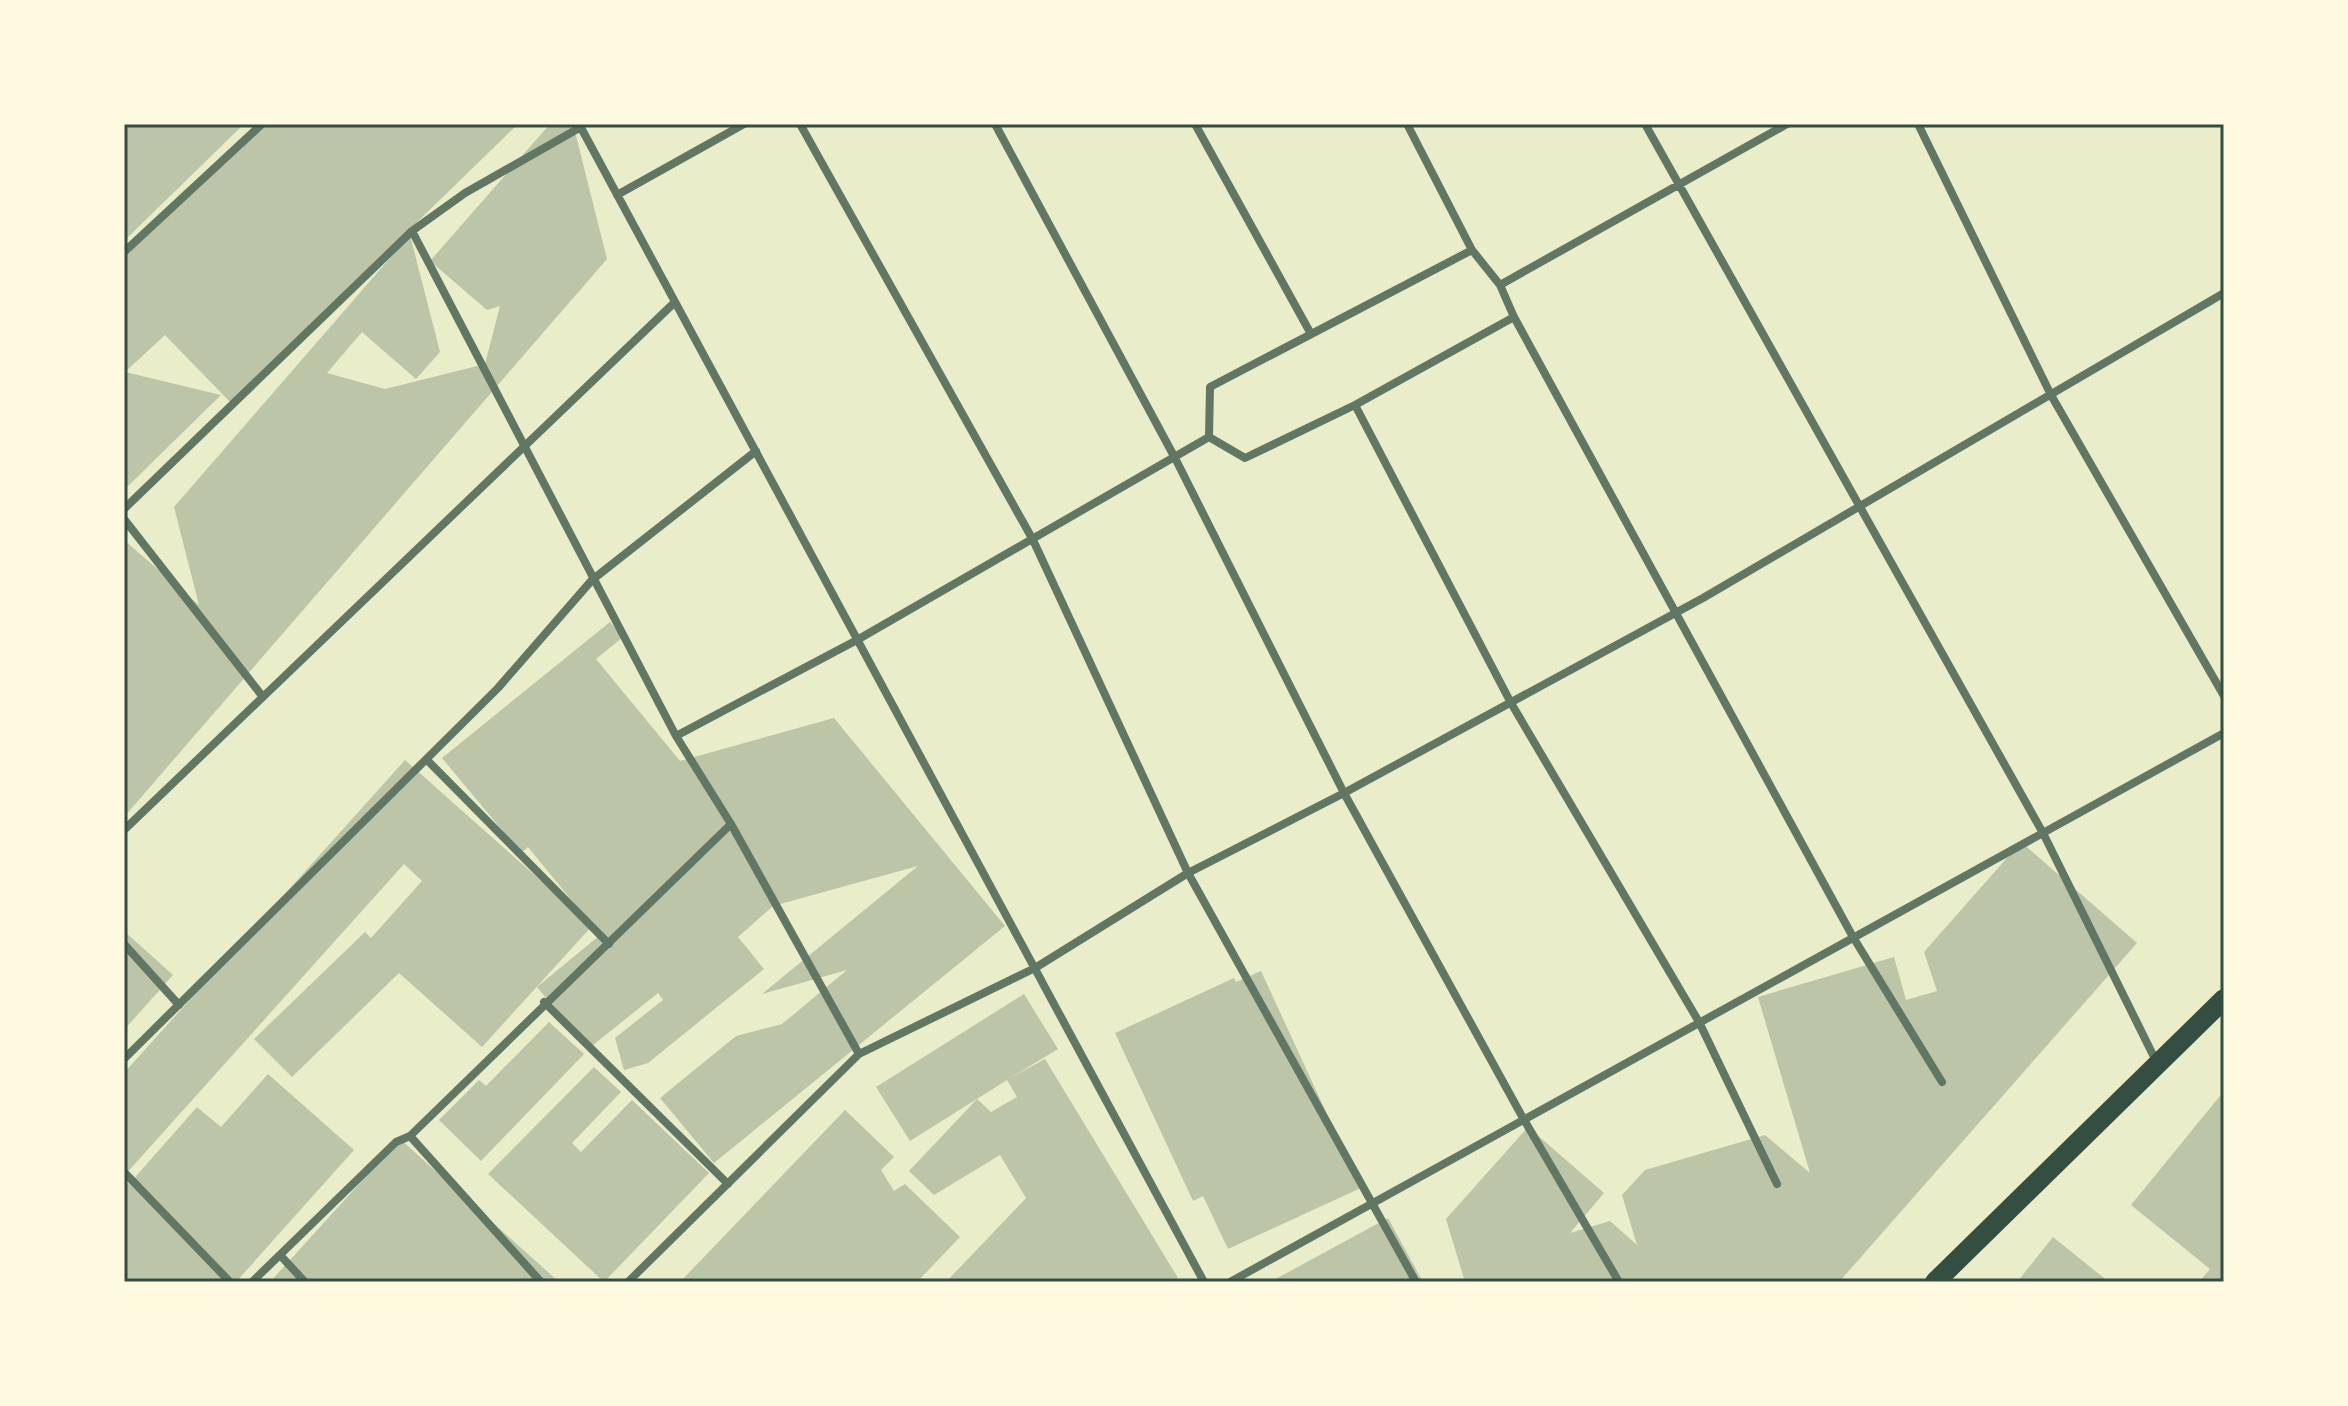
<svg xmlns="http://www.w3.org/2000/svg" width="2348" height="1406" font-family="Lato,sans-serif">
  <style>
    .building { fill: #bcc5a7 }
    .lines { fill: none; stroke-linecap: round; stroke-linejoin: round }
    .minor { stroke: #617663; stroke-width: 8 }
    .primary { stroke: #344e41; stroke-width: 20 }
    .neatline { fill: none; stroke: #344e41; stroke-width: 3 }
  </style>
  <rect width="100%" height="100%" fill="#e9edc9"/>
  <path class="building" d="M124,124H244L124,241Z
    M259,124H518L231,403L165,335L125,372L221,395L124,490V255Z
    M550,124H573L607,259L124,817V540L199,605L174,507L410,235L440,352L416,379L362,332L327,373L385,389L485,364L500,306L487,310L430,261Z
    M610,622L623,637L596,659L680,761L834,718L1005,926L714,1163L660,1098L736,1036L782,1024L847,970L762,994L918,866L773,906L738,937L764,969L648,1063L624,1070L615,1038L663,1000L658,993L588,1049L537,987L600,935L528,847L521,853L442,758Z
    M405,760L592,926L482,1047L399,973L292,1077L254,1039L365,932L371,938L422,881L404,864L124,1176V1073Z
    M2021,842L2137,943L1839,1282H1465L1446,1219L1528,1127L1604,1193L1570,1233L1610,1221L1637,1245L1622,1195L1645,1170L1765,1135L1810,1173L1758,997L1894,957L1906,1000L1937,991L1924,952Z
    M124,931L173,975L124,1030Z
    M1261,971L1361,1188L1228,1249L1203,1196L1193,1201L1115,1033L1234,978L1236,982Z
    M1024,994L1058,1049L1010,1078L1045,1059L1178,1278L1170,1282H946L1026,1198L1000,1155L934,1195L909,1171L977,1099L991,1112L1017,1097L1007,1080L910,1141L876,1087Z
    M549,1022L584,1054L481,1161L439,1120L479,1080L486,1086Z
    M594,1067L621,1092L572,1143L581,1152L632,1100L709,1173L604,1282L488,1174Z
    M268,1074L354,1150L236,1282H124V1184L130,1183L197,1107L221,1127Z
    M2224,1091V1282H2199L2210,1269L2131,1205Z
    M845,1110L894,1157L881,1170L894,1191L905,1184L960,1237L917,1282H680Z
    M400,1139L559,1282H270Z
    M1388,1218L1423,1282H1270Z
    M2053,1237L2109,1282H2017Z"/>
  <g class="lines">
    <path class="minor" d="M579,124L1204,1282
      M800,124L1033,540L1188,873L1416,1282
      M995,124L1175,458L1344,793L1523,1118L1619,1282
      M1195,124L1311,334
      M1407,124L1472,250
      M1645,124L2043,833L2157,1063
      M1918,124L2051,395L2224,696
      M617,195L744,124
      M412,231L676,736L857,640L1209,437
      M1472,250L1500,285L1514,317L1355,405L1245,458L1209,437L1210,387Z
      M124,252L262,124
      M1500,285L1787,124
      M1514,317L1853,937L1942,1082
      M1355,405L1511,703L1699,1022L1777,1184
      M124,509L412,231L465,193L581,127
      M124,519L263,697
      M427,760L609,944
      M731,824L859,1054
      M124,830L675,302
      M124,944L179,1005
      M544,1002L728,1184
      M124,1059L498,688L592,580L756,451
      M410,1136L541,1282
      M124,1172L230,1282
      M280,1255L305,1282
      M252,1282L396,1142L410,1136L731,824L676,736
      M628,1282L859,1054L1035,968L1188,873L1344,793L1703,598L2224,293
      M1230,1282L2224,733"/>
    <path class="primary" d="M1935,1282L2224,999"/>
  </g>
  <rect width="2348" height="1406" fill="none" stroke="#fefae0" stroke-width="252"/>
  <rect x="126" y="126" width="2096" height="1154" class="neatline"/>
</svg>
